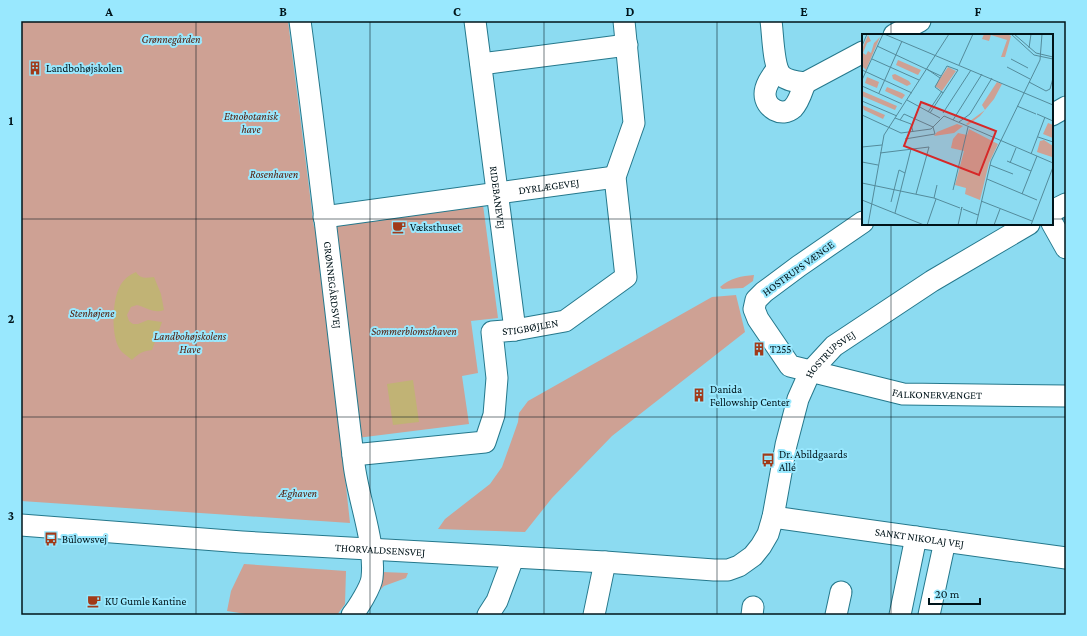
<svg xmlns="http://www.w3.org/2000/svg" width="1087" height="636" font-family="'Crimson Pro',serif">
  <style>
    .green { fill: #cea194 }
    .water { fill: #c1b375 }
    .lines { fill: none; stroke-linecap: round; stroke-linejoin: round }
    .minor-casing { stroke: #25788c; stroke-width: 23 }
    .minor { stroke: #fff; stroke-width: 21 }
    .grid { fill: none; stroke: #00141a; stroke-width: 1; stroke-opacity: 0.55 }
    .labels { text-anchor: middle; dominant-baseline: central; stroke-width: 4; stroke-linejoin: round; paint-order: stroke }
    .park-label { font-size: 11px; font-style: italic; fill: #511705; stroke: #99e8fe }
    .poi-label { font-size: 11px; fill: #00141a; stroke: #99e8fe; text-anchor: start }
    .street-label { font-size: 11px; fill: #00141a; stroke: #99e8fe }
    .inset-road { fill: none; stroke: #548b9b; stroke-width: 1 }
    .view { fill: #d62828; fill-opacity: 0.15; stroke: #d62828; stroke-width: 2 }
    .inset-edge { fill: none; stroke: #00141a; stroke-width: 2 }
    .neatline { fill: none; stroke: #00141a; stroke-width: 1.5 }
    .grid-label { font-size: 13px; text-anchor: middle; font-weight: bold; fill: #00141a }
  </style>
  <rect width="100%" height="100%" fill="#8cdbf1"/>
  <path class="green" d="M21,21H288L314,227L483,205L498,318L471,321L478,373L462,376L469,424L341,440L350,523L21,501Z
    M754,275L753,281L743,288L722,289L720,287C730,278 742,276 754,275Z
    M736,295L745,332L612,436L552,498L525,532L438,529L445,519L490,484L502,467L518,422L519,413L528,401L712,297Z
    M244,564L346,571L345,604L337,615H252L227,611L231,591Z
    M382,572L408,573L406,578L384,586L378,592Z"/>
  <path class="water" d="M136,272C140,279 146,278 154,277L161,294L164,310C154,314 146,307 137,305L131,307L127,315L129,321L133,324H138L148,320L162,322L152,350C143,351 139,353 132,360C129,357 125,355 122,352C110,340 112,300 120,286C124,279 129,275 136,272Z
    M413,380L419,422L393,425L387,384Z"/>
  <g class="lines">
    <g class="minor-casing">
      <g id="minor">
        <path id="s1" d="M300,21C320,168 336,316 354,464C358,499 376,543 372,578C371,587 358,608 352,615"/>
        <path id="s2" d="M475,21L515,330"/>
        <path d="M771,21C773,34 773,68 782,76C788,81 798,82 805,83L863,52"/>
        <path d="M894,35L920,21"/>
        <path d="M481,64L627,45"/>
        <path d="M777,69C772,76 765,85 765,94C765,108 782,118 793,108C799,102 802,91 805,83"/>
        <path d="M1052,115L1066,107"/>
        <path d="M1052,211L1066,204"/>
        <path id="s3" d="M324,217L615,177"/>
        <path id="s4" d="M863,222L799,266L764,292L756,300L754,309L758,319L790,366L903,394L1066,396"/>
        <path d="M1052,223L1066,248"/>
        <path id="s5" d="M353,455L485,442L494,415L497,378L492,332L515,330L565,321L626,277L615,177L634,123L624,21"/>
        <path id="s6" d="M773,517L1066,558"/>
        <path id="s7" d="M21,525L242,542L605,562L714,570H728L739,566L753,556L761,546L768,534L773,517L786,445L798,399L810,372L834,346L932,281L1029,224"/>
        <path d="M488,615L497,601L513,558"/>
        <path d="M594,615L605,562"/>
        <path d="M752,615L753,607"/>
        <path d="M836,615L841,592"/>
        <path d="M900,615L916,537"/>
        <path d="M929,615L945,541"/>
      </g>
    </g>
    <use href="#minor" class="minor"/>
  </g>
  <path class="grid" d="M196,21V615M370,21V615M544,21V615M717,21V615M891,21V35M21,219H863M1052,219H1066M891,224V615M21,417H1066"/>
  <defs>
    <g id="building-bare" transform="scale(1.08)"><path d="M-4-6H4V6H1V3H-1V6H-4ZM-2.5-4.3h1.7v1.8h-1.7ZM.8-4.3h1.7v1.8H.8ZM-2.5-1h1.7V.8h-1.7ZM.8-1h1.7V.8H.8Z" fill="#a13a19" stroke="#99e8fe" stroke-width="2.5" paint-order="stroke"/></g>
    <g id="cafe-bare" transform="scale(1.08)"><path d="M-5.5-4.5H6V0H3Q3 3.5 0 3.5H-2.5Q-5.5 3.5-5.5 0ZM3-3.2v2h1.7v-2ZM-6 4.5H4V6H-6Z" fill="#a13a19" stroke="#99e8fe" stroke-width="2.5" paint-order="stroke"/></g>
    <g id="bus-bare" transform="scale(1.08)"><path d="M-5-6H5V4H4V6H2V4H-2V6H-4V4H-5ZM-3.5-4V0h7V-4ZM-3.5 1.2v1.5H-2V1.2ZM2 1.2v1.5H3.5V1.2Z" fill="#a13a19" stroke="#99e8fe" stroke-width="2.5" paint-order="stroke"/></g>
  </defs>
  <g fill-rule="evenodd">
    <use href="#building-bare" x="35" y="68"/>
    <use href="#cafe-bare" x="399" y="227"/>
    <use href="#building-bare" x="759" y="349"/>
    <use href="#building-bare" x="699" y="395"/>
    <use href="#bus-bare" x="768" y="460"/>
    <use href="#bus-bare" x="51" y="539"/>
    <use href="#cafe-bare" x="94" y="601"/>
  </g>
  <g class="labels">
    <g class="park-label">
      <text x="171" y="39">Grønnegården</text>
      <text x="251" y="116">Etnobotanisk<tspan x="251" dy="13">have</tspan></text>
      <text x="274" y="174">Rosenhaven</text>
      <text x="92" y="313">Stenhøjene</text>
      <text x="414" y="331">Sommerblomsthaven</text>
      <text x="190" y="336">Landbohøjskolens<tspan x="190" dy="13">Have</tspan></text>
      <text x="298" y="493">Æghaven</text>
    </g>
    <g class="poi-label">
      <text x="46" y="68">Landbohøjskolen</text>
      <text x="410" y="227">Væksthuset</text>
      <text x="770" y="349">T255</text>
      <text x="710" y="389">Danida<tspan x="710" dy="13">Fellowship Center</tspan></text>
      <text x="779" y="454">Dr. Abildgaards<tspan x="779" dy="13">Allé</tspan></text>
      <text x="62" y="539">Bülowsvej</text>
      <text x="105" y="601">KU Gumle Kantine</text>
    </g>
    <g class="street-label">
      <text stroke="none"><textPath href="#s3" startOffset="227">DYRLÆGEVEJ</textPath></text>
      <text stroke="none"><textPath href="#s2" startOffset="178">RIDEBANEVEJ</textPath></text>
      <text transform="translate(798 268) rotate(-36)">HOSTRUPS VÆNGE</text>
      <text stroke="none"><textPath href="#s1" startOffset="266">GRØNNEGÅRDSVEJ</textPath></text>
      <text stroke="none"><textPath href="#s5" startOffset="283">STIGBØJLEN</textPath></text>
      <text stroke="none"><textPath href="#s7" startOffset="959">HOSTRUPSVEJ</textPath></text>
      <text stroke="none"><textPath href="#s4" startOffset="360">FALKONERVÆNGET</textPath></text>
      <text stroke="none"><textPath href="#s6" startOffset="148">SANKT NIKOLAJ VEJ</textPath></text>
      <text stroke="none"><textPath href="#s7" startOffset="360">THORVALDSENSVEJ</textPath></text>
    </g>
  </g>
  <g transform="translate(862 34)">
    <rect width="191" height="191" fill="#8cdbf1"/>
    <path d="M122,0H145L149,2L143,23H139L145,6L129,1L127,7L120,5ZM6,1L9,7L5,9L1,19L4,21L6,17L9,19L12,9L18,3L4,36L0,32V15ZM36,26L59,36L56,41L34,31ZM86,33L94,37L80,57L73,52ZM33,40L47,47L49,50L45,52L31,45L30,41ZM5,43L17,48L15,54L3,49ZM135,48L140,50L132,65L118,82L106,91L104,90L123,76L120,71ZM25,53L40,59L43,61L40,65L23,57ZM0,57L35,72L33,76L0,62ZM0,71L23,81L21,85L2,76ZM186,89L191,91V104L181,100ZM95,90L101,92L92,99L72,102L75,98ZM107,95L136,110L127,129L118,166L103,160L104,154L93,151L102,117L89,114L91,105L96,99L105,101ZM182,106L191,112L190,123L175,118L178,107Z" fill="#cea194"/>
    <path class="inset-road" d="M22,0L191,71M149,0L172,21L191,25M152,0L174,19L191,23M0,12L5,0M15,12L79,42M167,14L169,0M10,25L57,46M149,25L166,34M97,31L111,0M145,33L168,45M65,35L78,44M0,36L50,59M0,46L21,0M167,48L184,57L188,55L191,44M0,52L40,70M17,59L40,7M45,66L78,84M0,67L35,82M155,72L174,80M66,78L80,57M68,79L96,36L85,32L78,44L73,53L81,59M81,79L109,36M175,80L191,87M0,81L39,99L69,95L82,82L191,129M33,84L49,90L51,98M38,86L42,80L71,93M91,86L120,40M97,88L108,80L130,44M176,103L191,108M43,105L73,100L71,93M0,113L20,111M18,119L67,113M169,120L183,83M145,127L169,137M0,128L16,131M148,129L154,114M128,131L151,140M125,145L175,166M0,149L72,164L98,174M91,156L106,93M54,160L67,113M160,160L175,122M72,164L75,151M0,166L62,191M119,167L170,187M29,168L37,136L43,139M101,175L116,181M33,179L49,115M6,191L22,101L87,0M65,191L74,165M96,191L100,173L99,176M114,191L129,127L178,26L180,0M132,191L138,175M169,191L191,133"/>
    <path class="view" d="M59,68L134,97L117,141L42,112Z"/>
    <rect width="191" height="191" class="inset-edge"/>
  </g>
  <rect width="1087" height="636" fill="none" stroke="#99e8fe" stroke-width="44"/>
  <path d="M929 598v6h51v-6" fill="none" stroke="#00141a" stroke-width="2"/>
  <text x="935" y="598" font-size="12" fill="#00141a" stroke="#99e8fe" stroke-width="3" paint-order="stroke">20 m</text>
  <rect x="22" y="22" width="1043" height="592" class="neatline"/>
  <g class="grid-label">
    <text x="109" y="16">A</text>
    <text x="283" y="16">B</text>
    <text x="457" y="16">C</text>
    <text x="630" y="16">D</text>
    <text x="804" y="16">E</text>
    <text x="978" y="16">F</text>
    <text x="11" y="125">1</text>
    <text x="11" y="323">2</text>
    <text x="11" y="520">3</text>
  </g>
</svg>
